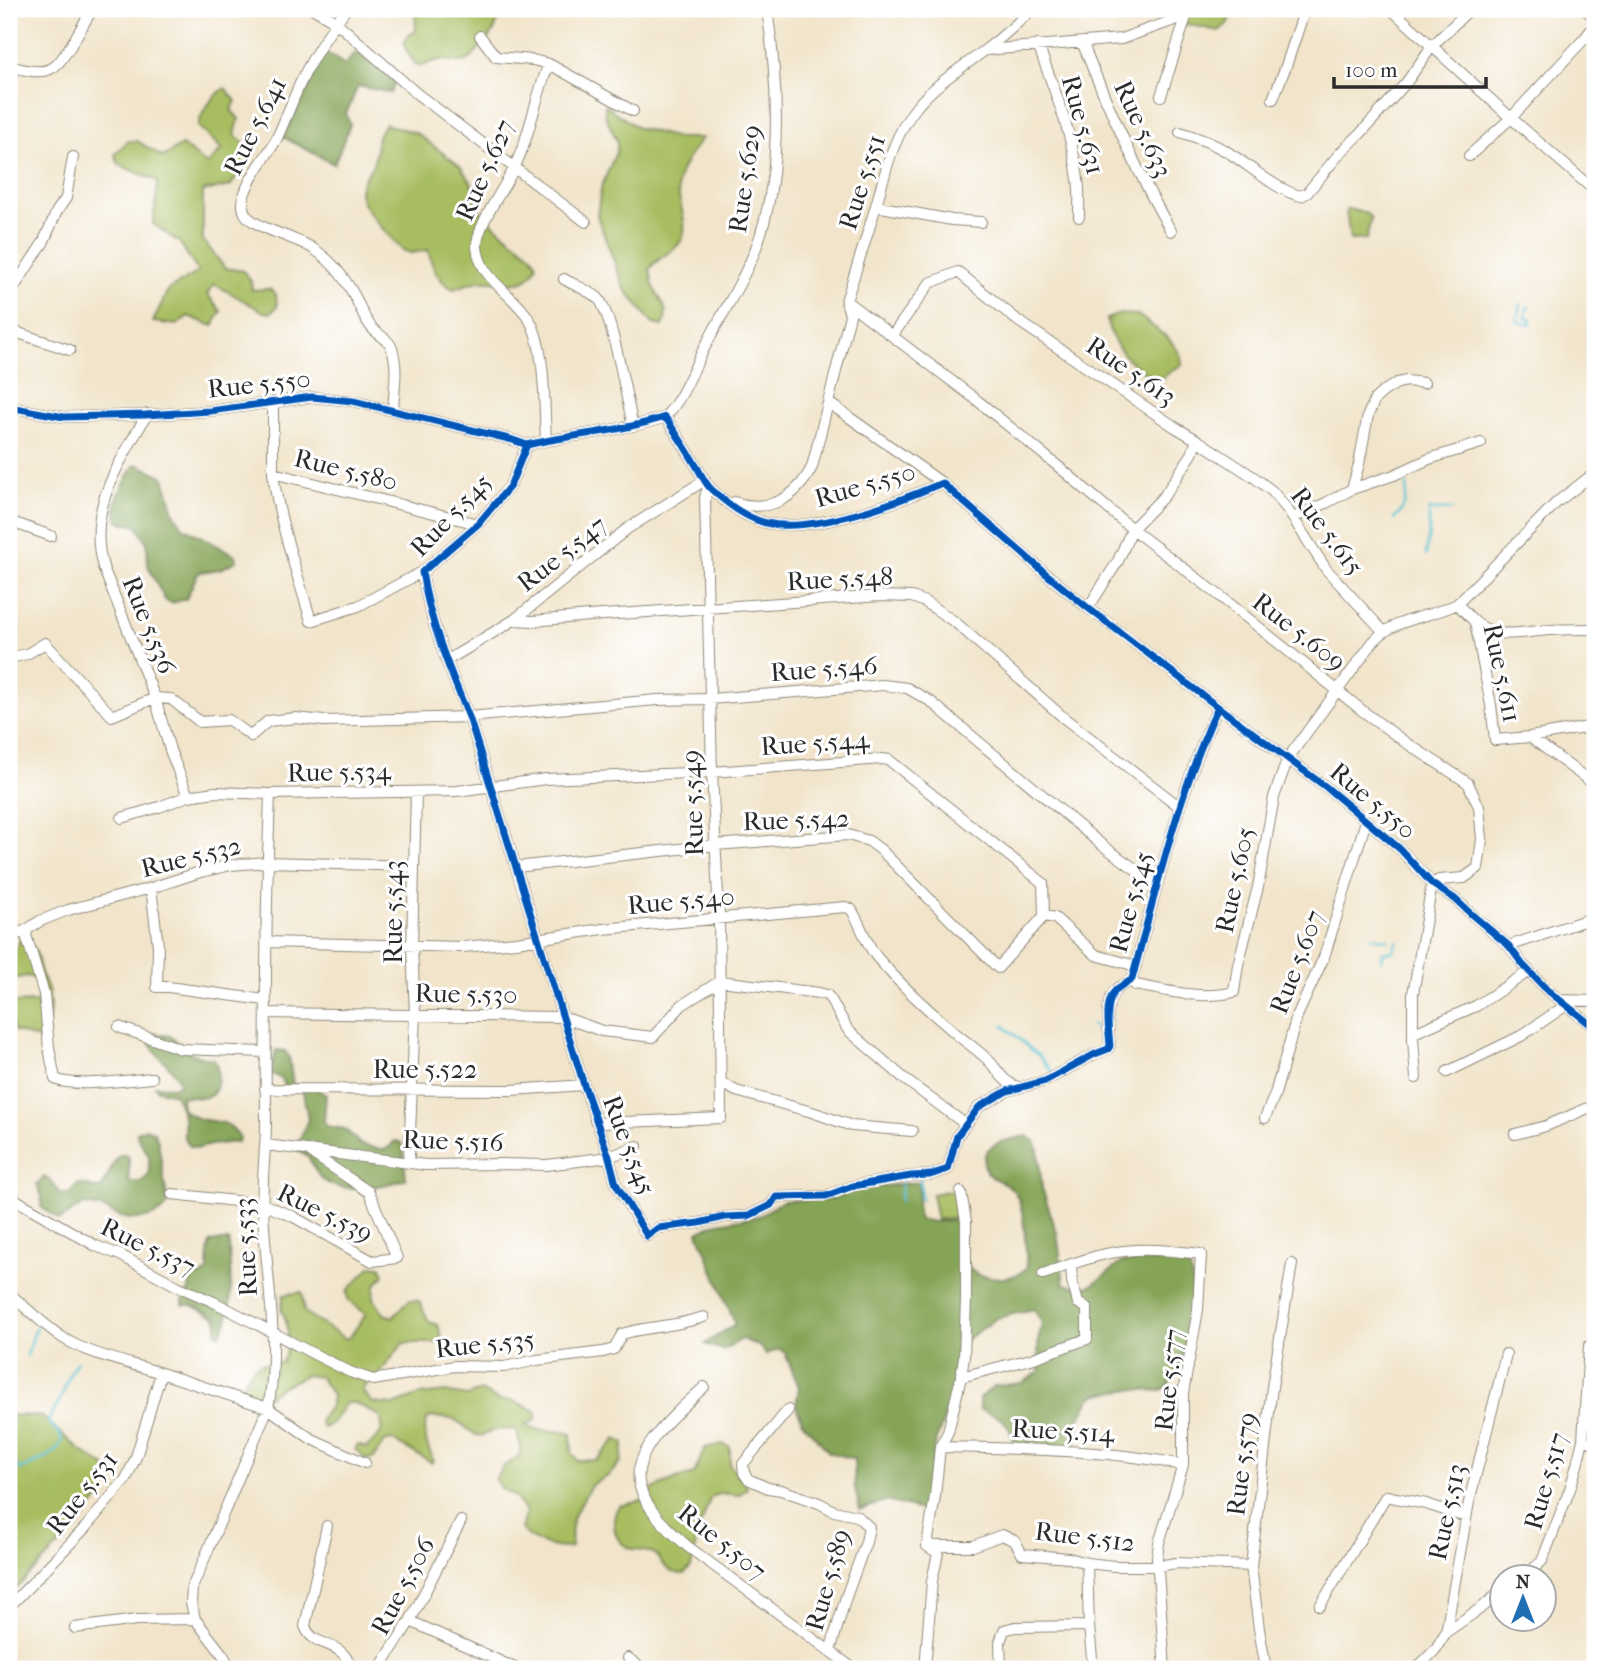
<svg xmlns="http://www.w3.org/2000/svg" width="1604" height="1678" font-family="'IM FELL French Canon',serif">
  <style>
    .green { fill: #a7bd61; stroke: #697446; stroke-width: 2 }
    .forest { fill: #85a457; stroke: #586841; stroke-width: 2 }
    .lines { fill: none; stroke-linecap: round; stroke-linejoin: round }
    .stream { stroke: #58c2d4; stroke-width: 2.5 }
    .street-casing { stroke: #8e887a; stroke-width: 12 }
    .street { stroke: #fff; stroke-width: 10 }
    .cycleway-casing { stroke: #fff; stroke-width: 11 }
    .cycleway { stroke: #0057b8; stroke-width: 7 }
    .labels { text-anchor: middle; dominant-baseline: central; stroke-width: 6; stroke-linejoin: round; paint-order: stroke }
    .street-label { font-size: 26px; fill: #2b2b2b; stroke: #fff }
  </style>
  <rect width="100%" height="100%" fill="#fff"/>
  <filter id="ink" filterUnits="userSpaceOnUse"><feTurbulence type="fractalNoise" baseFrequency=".0143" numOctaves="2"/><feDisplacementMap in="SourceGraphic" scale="14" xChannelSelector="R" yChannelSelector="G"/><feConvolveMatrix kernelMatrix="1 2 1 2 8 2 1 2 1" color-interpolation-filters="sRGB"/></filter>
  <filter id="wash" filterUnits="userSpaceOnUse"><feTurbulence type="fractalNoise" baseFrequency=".00686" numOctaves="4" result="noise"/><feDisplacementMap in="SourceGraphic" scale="28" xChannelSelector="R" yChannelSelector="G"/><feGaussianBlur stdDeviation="1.57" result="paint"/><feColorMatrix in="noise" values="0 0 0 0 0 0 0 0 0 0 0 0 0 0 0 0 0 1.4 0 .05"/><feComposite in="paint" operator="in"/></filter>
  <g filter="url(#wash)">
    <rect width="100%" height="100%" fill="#f1e4ca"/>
    <path class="green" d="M415,9H488L490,15L497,20C495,34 488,39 479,48C474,55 471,61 462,62C455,63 447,59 439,60C431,61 426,66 417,66C413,59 400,47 406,39C406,37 414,32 416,31Z
      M1132,9H1234L1227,24L1219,31L1137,14Z
      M225,88L236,101L231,110L239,119L235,135L255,152L230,186L203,191V240L225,268L243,271L251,281L252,290L269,289L276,294L277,307L271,313L264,312L214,284L207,294L221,311L213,326L188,316L177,325L153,322L168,290L198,272L180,243L153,224L158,181L126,168L118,163L115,154L128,141H137L163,157L182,145L207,165L222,149L198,126C202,111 211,98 225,88Z
      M605,105L638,128L678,138H702C693,151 681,166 678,181C675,199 691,222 681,241C674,253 652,260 650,270C650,272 652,279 652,281C656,300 672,304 663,326L653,324L624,288L597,216L601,188L617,150V141L605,115Z
      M385,124L416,133L460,166L471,182L479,210L495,226L532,255L537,264C527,294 502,278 479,281C471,282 461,287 453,289C437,280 432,267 428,250L411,253L402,250C392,238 359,207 360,191C360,181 371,171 374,161C379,144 373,140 385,124Z
      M1349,209L1367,214L1371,219L1366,239L1350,240L1346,210Z
      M1119,314L1138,315L1169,339L1180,354L1182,364L1160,379C1135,372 1110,345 1107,319Z
      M21,938C39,951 35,949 40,969C42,977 46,983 48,991C53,1007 47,1025 44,1041L14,1031C11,1023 9,1011 13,1003L38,1002L41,994L35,978L26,976L9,980V960Z
      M958,1189L963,1216L937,1220L932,1194Z
      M371,1266L381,1267L384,1275L375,1285L374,1299L384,1314L393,1317L409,1300L419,1301L429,1322L438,1325L442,1339L440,1343H403L382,1371L363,1388V1392L373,1403L393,1405L420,1395L445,1392L467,1396L481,1391L498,1400L513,1401L536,1411V1420L525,1425C539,1434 556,1428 571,1434L572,1453L578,1461L597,1460L616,1439L624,1443L621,1462L608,1476L591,1485L572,1519L571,1547C556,1550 530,1542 521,1529L526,1511L515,1497L500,1487L495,1479L503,1467L519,1456L521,1447L516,1429L494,1430L481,1436L476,1435L454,1419L431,1417L427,1419C422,1433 427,1446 433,1459L432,1463L392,1440L384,1442L374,1458L365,1459L355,1449L358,1445L366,1448C378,1437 386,1433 380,1416L355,1403H346L332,1423L323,1428L320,1420L331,1405L332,1395L320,1377L306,1375L279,1388L264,1400L248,1399L242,1386C255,1361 255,1364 282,1362C291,1344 290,1327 281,1308L284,1295L302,1292L304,1312L344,1338H349L366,1314L348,1300L347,1291Z
      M9,1415L41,1416L80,1450L117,1475L78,1527L9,1595Z
      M722,1444L730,1447V1466L743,1479L747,1488L739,1495L720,1493L711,1497L698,1532L691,1567L684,1574C667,1573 664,1566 654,1553C646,1551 634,1551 626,1546C612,1538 611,1518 619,1506L646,1500L648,1491L677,1479L694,1474L705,1448Z"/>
    <path class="forest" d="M326,52L345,65L356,52L395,80L391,93L358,86L346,114L350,125L334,164L283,137Z
      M136,464L161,475L164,478L175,515L183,527L231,553L235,555L237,560L233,563L220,569L201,572L197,575L186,599L172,603L165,600L148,566L147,543L137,526L118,521C110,501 124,486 133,467Z
      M151,1033L170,1036L191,1053L200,1057L214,1059C219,1068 220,1090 210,1096C204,1100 188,1096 181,1096L182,1109C187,1112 192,1116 197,1118C214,1124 228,1117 239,1137L238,1142L215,1144L199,1148L190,1146L184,1138V1119L175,1094L157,1090L155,1086L175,1087L179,1085C177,1065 150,1057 149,1037Z
      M276,1050L285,1051L289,1057L293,1085L313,1087L326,1095L324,1122L326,1126L345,1129L361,1145L384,1150L392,1145L393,1142L397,1141L401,1143L403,1148L406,1179C384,1186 342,1195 323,1180C316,1175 312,1163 308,1156L302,1154L297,1147L308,1119L303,1092L286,1087L281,1079L271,1073Z
      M146,1128L154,1132L158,1141L168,1205C161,1216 138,1222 126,1218C118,1217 111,1212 104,1209C97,1207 89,1206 82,1205L60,1220L41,1207L42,1197L37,1184L44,1177L52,1182L60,1194H69L78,1184C87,1183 92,1190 101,1189L116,1159C120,1154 123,1154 129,1157V1181C137,1185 143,1181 149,1175V1156L137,1136V1132Z
      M1027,1136L1035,1141L1038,1150L1042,1188L1057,1233L1064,1284L1083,1288L1092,1285L1122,1262L1172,1260L1190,1268L1192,1277V1287L1190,1325L1181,1361L1168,1387L1159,1391L1132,1389L1098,1394L1090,1399L1077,1423L1075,1450L1068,1456L1021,1453C1013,1445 1014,1436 1008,1427C1003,1417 988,1413 979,1409V1399L994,1386L1022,1383L1039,1372L1038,1342L1042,1323L1034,1309L997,1318L958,1346L949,1407L936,1440L926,1511L886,1501L860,1510L855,1489L854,1459L829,1452L803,1423L796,1406L799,1387L785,1353L779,1349L766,1354L759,1346L742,1339L723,1350L705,1344L735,1324L698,1232L713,1224L759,1216L783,1201L831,1199L858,1189L920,1182L917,1204L919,1219L933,1222L962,1219C961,1233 960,1256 969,1268C973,1273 979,1275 984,1276C1001,1279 1012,1280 1027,1268C1025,1247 1026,1215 1017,1196C1009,1180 996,1183 987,1173C986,1172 984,1164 984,1163C982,1142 1012,1139 1027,1136Z
      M215,1241H229C229,1267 237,1316 219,1335L216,1332L218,1323L216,1317L192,1305H183V1300L189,1290L191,1276H202L208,1271V1253L210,1243Z"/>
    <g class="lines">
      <path class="stream" d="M894,13H904L913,9
        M1516,318H1518L1521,304
        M1516,321L1530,325L1531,319L1525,318L1528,306
        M1394,519C1405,511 1406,498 1407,485
        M1426,555L1429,533V510H1452
        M1372,937L1388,940V939
        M1382,961L1383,952H1392L1397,941
        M1092,1024L1098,1034L1104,1033
        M1003,1025L1039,1056L1054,1074
        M920,1179L921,1200
        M900,1201L901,1181
        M27,1356L33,1336L38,1324
        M13,1461L19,1469H22C33,1464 70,1450 60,1434C57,1430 51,1426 48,1422C52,1412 58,1405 62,1395C67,1384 69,1371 77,1362"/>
    </g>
  </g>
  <g filter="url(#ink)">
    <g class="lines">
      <g class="street-casing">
        <path id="street" d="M314,9L336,22L416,93L586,222
          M346,9C328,33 311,59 299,86C291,104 284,123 276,140C266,159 237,190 244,211C248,227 296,237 312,248C330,259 344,277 354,295C360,306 364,319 372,328C378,335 387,338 391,346C399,365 394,390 393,410
          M1391,9L1511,118L1595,191
          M1585,9L1595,18
          M480,36L496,57L533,60L549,64C535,98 530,137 513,170C504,189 476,226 477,247C480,280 514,294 529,319C546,347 544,407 546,441
          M1082,42C1108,107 1136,171 1171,231
          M1038,45C1054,89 1072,133 1078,179C1080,192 1079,205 1079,217
          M986,50L1121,39L1180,18L1196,9
          M549,64L633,111
          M9,66C22,69 40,75 52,68C64,63 83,22 93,9
          M1161,96L1187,14
          M1273,99L1286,66L1305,9
          M1180,132C1196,137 1212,143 1226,151C1248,164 1277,191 1301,196L1307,193L1340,153L1360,134L1406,83L1432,46L1470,9
          M1469,156L1511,118L1585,38L1595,25
          M876,206L952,220L981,222
          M564,279C574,285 588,290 598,298C612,312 627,402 633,426
          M9,295L43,243L57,211L66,198L73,157
          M846,301L978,401L1065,472L1132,529L1220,596L1364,712L1405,742L1468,783L1479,807L1482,839L1478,868L1464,878L1439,880L1432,884L1413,994V1039L1416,1078
          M9,330L70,350
          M892,336L930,283L958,272L1017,320L1175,427L1197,440L1192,454L1164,496L1132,529L1118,561L1088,608
          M273,402V473L478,524
          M829,403L942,483
          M9,407L64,417L145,415L210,411L312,397L353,401L513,440L527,445C573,434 620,432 665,417C676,433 687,450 697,467C701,474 705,483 711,489C726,503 746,518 766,523C813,534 898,502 942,483L1045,573L1088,608L1218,707L1326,787L1400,849L1432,884L1455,899L1471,914L1509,946L1523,965L1547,990L1595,1028
          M147,414C120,463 86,508 103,567L155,698L171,699L200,722L229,720L251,736L268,721L296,718L324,721L469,717L657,700L710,699L883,685L907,688L930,701L1102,845L1157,885
          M665,417C685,396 693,368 707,343C723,312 744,280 756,248C783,176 778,83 767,9
          M1197,440L1255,478L1272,491L1287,509L1326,569L1383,631
          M527,445L510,486L478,524L422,572C430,623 449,669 469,717L584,1085L609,1157L616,1184L647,1236L658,1228L699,1223L725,1217L748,1216L771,1205L776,1197L826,1196L853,1186L911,1176L930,1175L948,1169L957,1136L979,1107L1007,1091L1045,1081L1095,1054L1108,1049L1110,1046C1109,1030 1103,1001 1117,989C1121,985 1128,983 1132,979C1157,887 1178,794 1218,707
          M273,473C279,523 297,572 311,621L358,606L422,572
          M1352,489L1359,464L1368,415L1375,399L1384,391L1397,383L1407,381L1424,383
          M734,502C769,513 796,499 812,467L850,315L846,301C856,270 866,239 875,209C886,171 892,137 918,105C936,84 961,68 984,51C1001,38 1017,24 1032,9
          M1293,518L1326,503L1352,489L1394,475L1429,459L1481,443
          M9,521L51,536
          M1457,604L1557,502L1595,473
          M514,620L533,621L589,616L880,596L912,597L925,602L955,622L1064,718L1180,807
          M1475,622C1496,639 1515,633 1539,631C1558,629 1577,629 1595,629
          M9,658L27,654L45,643L112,716L155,698L170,750L188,796L215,792L270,794L457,791L546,779L712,772L882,759L889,760L1043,883L1044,916L1055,918L1096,955L1136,966
          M446,661L514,620L627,529L705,480
          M1530,737L1595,726
          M122,818L159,807L188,796
          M516,867L715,845L848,835L869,841L881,850L998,968L1044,916
          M151,888L158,946L157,987H168L265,1000
          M28,929L26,935L44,994L49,1048L55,1079C74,1088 129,1080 152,1078
          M9,938L28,929L40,921L68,910L151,888L197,873L231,865L267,862L413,866
          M266,942L463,947L516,942L603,929L845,907L851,909C861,924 865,942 876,956C899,984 926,1008 953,1031C965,1042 980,1051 991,1063C1001,1074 1002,1081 1018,1087
          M1509,946L1595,917
          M1132,979L1135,985C1169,991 1201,1000 1234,992L1238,965L1258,887L1274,797L1288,758L1373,642C1394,618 1429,618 1457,604L1475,622L1491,705L1495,740L1530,737L1595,785
          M1560,1000L1595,1001
          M266,1013L563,1017L602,1031L653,1037L682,1005L720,981L819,993L827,995L831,1000L848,1030L907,1081L965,1124
          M119,1027L181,1049L265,1052
          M1414,1033L1476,1006L1528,972
          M1447,1072L1521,1036L1565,1006
          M722,1083L736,1091L812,1112L852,1126L912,1131
          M265,1089L512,1090L584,1085
          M1265,1118L1275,1094L1297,1016L1324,957L1366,821
          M595,1120L601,1123L721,1118L719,918L712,772L705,497L708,487
          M1515,1134L1546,1126L1595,1105
          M266,1145L426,1165L501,1164L547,1165L609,1157L637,1146
          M409,1157L415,1014L412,946L416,792
          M172,1194L262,1204L292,1216L372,1261L397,1258L369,1192L307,1150
          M9,1196L96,1246L120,1255L177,1286L214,1302L314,1354L350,1372L373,1380L455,1366L504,1367L537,1360L603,1352L614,1349L622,1334C638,1329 653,1328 669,1325C681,1324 693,1320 704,1317
          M1043,1274C1069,1265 1096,1254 1124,1251C1150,1248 1175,1251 1201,1254L1198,1310L1183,1393V1465L1159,1543L1157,1557L1165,1669
          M9,1293C26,1308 44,1325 63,1338C90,1355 131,1363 161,1373
          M961,1377L1031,1359L1087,1339V1308L1078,1303L1072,1281L1071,1264
          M704,1387C680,1410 629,1450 640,1487C647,1511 669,1530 687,1546L854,1669
          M788,1410L743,1464L744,1473L748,1479L768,1488L781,1490L819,1503L834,1511L857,1516L869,1527L866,1542L846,1597L830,1651
          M1583,1440L1595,1443
          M940,1447C1021,1449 1103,1449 1183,1465
          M327,1526L305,1626C313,1650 341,1637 352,1669
          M927,1546L935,1496L940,1447L948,1432L961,1377L964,1357L966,1299V1221L961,1192
          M1525,1576L1542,1561L1570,1489L1577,1465L1583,1440L1589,1346
          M1320,1606L1386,1496L1426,1504L1466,1517
          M9,1607L85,1528L126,1479L136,1457L161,1373L268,1408L310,1438L365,1463
          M410,1621L517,1669
          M1089,1626L1093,1669
          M75,1628L137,1620L195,1619
          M1446,1632L1484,1606L1502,1590
          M628,1658L642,1669
          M231,1669L223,1655L195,1619L191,1603L192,1588L268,1408C281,1345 265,1271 263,1207C261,1179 266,1151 266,1122C265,1013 266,903 270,794
          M379,1669L410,1621L461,1521
          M925,1669L932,1581L938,1553L927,1546H973L1002,1535L1015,1541L1022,1554L1069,1558L1087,1563L1114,1566H1158L1176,1563L1251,1566
          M1001,1669L1000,1642L1004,1630L1015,1627L1089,1626L1087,1563
          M1266,1669L1259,1629L1251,1566L1272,1387L1292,1264
          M1416,1669L1435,1650L1446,1632L1469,1502L1506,1354"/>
      </g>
      <use href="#street" class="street"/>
      <g class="cycleway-casing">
        <path id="cycleway" d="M9,407L64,417L145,415L210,411L312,397L353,401L513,440L527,445C573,434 620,432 665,417C676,433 687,450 697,467C701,474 705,483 711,489C726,503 746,518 766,523C813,534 898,502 942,483L1045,573L1088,608L1218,707L1326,787L1400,849L1432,884L1455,899L1471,914L1509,946L1523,965L1547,990L1595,1028
          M527,445L510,486L478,524L422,572C430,623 449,669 469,717L584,1085L609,1157L616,1184L647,1236L658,1228L699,1223L725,1217L748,1216L771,1205L776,1197L826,1196L853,1186L911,1176L930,1175L948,1169L957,1136L979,1107L1007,1091L1045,1081L1095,1054L1108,1049L1110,1046C1109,1030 1103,1001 1117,989C1121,985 1128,983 1132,979C1157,887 1178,794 1218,707"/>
      </g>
      <use href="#cycleway" class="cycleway"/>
    </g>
  </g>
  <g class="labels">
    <g class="street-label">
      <text transform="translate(1083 125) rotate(75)">Rue 5.631</text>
      <text transform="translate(255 126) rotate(-63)">Rue 5.641</text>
      <text transform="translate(1143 129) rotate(65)">Rue 5.633</text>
      <text transform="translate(485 170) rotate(-66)">Rue 5.627</text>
      <text transform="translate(745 179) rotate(-82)">Rue 5.629</text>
      <text transform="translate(862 182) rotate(-72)">Rue 5.551</text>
      <text transform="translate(1131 371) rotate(34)">Rue 5.613</text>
      <text transform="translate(259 384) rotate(-6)">Rue 5.550</text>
      <text transform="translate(346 470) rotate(14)">Rue 5.580</text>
      <text transform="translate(865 485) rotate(-16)">Rue 5.550</text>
      <text transform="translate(451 515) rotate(-46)">Rue 5.545</text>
      <text transform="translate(1327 531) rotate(53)">Rue 5.615</text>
      <text transform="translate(562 554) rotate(-38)">Rue 5.547</text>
      <text transform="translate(840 579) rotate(-3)">Rue 5.548</text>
      <text transform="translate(149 625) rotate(68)">Rue 5.536</text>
      <text transform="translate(1299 632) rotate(38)">Rue 5.609</text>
      <text transform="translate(824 669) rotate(-4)">Rue 5.546</text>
      <text transform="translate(1502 673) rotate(78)">Rue 5.611</text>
      <text transform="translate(815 743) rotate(-4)">Rue 5.544</text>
      <text transform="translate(339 772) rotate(-1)">Rue 5.534</text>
      <text transform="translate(1373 801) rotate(40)">Rue 5.550</text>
      <text transform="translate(693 803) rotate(-92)">Rue 5.549</text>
      <text transform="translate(796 820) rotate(-2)">Rue 5.542</text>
      <text transform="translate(191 857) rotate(-14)">Rue 5.532</text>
      <text transform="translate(1235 880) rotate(-78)">Rue 5.605</text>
      <text transform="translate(681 901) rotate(-5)">Rue 5.540</text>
      <text transform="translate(1131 902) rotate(-75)">Rue 5.545</text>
      <text transform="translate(393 912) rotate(-90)">Rue 5.543</text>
      <text transform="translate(1297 962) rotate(-69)">Rue 5.607</text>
      <text transform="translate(466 994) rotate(1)">Rue 5.530</text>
      <text x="425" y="1069">Rue 5.522</text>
      <text transform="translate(453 1141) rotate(2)">Rue 5.516</text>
      <text transform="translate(629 1145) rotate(69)">Rue 5.545</text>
      <text transform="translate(325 1213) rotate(26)">Rue 5.539</text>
      <text transform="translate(148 1247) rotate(26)">Rue 5.537</text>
      <text transform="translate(246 1247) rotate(-93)">Rue 5.533</text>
      <text transform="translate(485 1344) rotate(-6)">Rue 5.535</text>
      <text transform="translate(1169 1380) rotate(-84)">Rue 5.577</text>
      <text transform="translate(1063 1431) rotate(3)">Rue 5.514</text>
      <text transform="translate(1242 1464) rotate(-83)">Rue 5.579</text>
      <text transform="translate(1546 1481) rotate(-74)">Rue 5.517</text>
      <text transform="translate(82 1493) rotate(-52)">Rue 5.531</text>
      <text transform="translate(1447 1512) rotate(-78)">Rue 5.513</text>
      <text transform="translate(1085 1537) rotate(7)">Rue 5.512</text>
      <text transform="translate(722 1542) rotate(39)">Rue 5.507</text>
      <text transform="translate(828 1580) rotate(-74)">Rue 5.589</text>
      <text transform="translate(403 1586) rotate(-62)">Rue 5.506</text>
    </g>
  </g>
  <rect width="1604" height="1678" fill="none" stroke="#fff" stroke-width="35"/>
  <g transform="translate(1523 1598)"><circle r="33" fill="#ffffff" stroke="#aaaaaa" stroke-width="2"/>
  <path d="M0-5L12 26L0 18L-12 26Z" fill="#1f6fb2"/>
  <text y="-10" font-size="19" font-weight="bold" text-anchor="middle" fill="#2b2b2b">N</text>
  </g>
  <path d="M1334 77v10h152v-10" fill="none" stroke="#2b2b2b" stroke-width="3.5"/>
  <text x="1345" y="77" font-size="21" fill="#2b2b2b" stroke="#ffffff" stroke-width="5" paint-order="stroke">100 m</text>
</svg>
